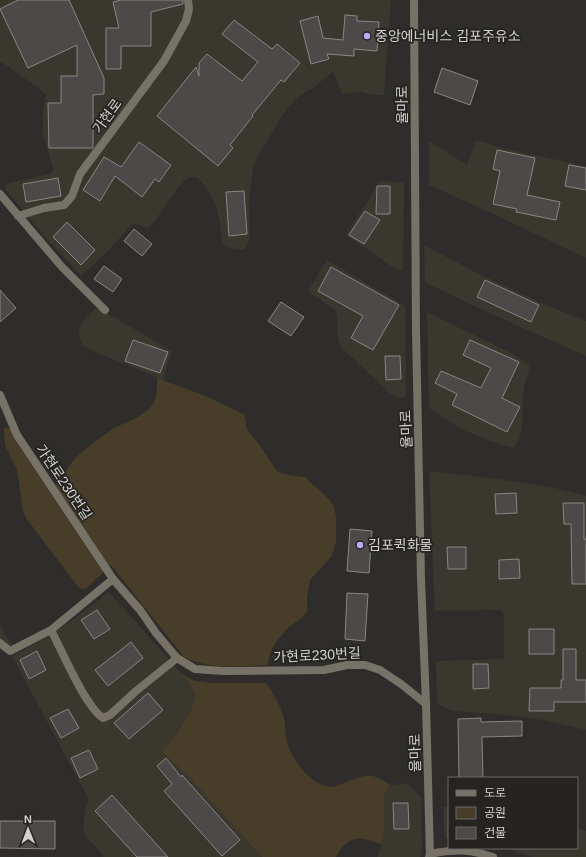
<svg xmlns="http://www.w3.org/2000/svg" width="586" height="857" font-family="Arial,'Noto Sans KR',sans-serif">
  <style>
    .built { fill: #3a372f }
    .green { fill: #473d28 }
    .building { fill: #4c4a48; stroke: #888784 }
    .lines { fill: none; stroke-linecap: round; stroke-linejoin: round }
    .service { stroke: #777267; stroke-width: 8 }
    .tertiary { stroke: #777267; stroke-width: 8 }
    .poi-dot { fill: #bea9f5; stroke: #252421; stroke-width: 1.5 }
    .labels { text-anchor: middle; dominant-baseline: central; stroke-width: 3.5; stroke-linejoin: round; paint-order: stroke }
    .poi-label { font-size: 14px; fill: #d2d1cf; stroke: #252421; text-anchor: start }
    .street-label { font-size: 14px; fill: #d2d1cf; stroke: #252421 }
  </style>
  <rect width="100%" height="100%" fill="#2e2d2b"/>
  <path class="built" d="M0,0H391L384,95H373L361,92L342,94L333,71L316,86L299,96L287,108L259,154L253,167L249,203L250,239L245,249L238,250L229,248L222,242L220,222L216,205L206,187L197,177H190L183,182L150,227L146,228L135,223L131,225L111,248L81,276L46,238L6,190V185L13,182L50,174L53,169L43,134V111L46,95L41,90L0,61Z
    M476,140L502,148L586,166V258L487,211L429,185V141L467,165Z
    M380,181L404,183L403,269H396L346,235Z
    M424,245L473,271L513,290L551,307L586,321V356L474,306L425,282Z
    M327,260L405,306L406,396L399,398L391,394L341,347L338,339L337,316L335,310L308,291Z
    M96,308L110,315L172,351L163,380L91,350L83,345L79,336V328L83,321Z
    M427,312L513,354L524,361L530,367L524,385L523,399L522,430L519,439L513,448L501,445L463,430L429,408Z
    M429,471L499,479L555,488L586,496V730L543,720L504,715L454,711L443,707L437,702L436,661L501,659L504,657V613L501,610L435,611Z
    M109,592L182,674L191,687L196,697L194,706L185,721L163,752L190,778L262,857H104L83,832L85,809L89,800L12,656L46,638L71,621Z
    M0,626L12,644L6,653L0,649Z
    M408,784L421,798L422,847L420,857H377L382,845L384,833V795L390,785Z
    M443,807H449V838H445Z
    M577,829L586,831V857H533L506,848H577Z"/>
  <path class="green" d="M157,378L203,395L244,414L246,420V427L249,432L259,444L277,471L288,475L305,477L329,499L334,507L336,516V542L332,556L310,580L307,598V611L303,617L288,628L276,642L270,653L267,665C240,666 209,670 184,657L111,565L87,588L83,589L79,588L26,518L23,511L17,470L5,445L4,429L6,427L10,429L18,444L50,491C62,479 69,462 83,451C93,443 103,435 113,429C125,422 144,417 152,405C158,397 157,388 157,378Z
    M182,674L195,681L211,683H266C274,693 280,706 284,718C286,726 285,734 287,742C291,759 313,788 333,787C336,786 341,784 344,783C365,775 371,771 390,785L384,795V833L382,845C361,836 348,834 336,857H262L190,778L162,752C175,735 190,718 196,697L191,687Z"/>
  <path class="building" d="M18,0H69L104,78V94L93,95V148H49L48,103H61V76H77V45L28,68L0,9Z
    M121,0H183V4L151,12V46H121V69H106V28H119L113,2Z
    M345,15L357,16V21L379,22L377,51L354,49V56L327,54L329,59L311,64L300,21L318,16L323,38L343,40Z
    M234,20L272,49L277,44L300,63L284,82L281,80L252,115L253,116L230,145L233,148L218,166L157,116L196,67L199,76V63L207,54L242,81L258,62L222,34Z
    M442,68L478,81L470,105L434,92Z
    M139,142L171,165L159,182L155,179L142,197L115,176L100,201L83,190L104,157L121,167Z
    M497,150L535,158L527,195L560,202L556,220L516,212L517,209L493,204L500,171L493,169Z
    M569,165L586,168V190L565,186Z
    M58,178L61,196L26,202L23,184Z
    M377,186H390V214H376Z
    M244,191L247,234L229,236L226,192Z
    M365,211L380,220L364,244L349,235Z
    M67,222L95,250L81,265L53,237Z
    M134,229L152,244L142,256L124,241Z
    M104,266L122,279L113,292L94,279Z
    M331,267L399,305L373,350L351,338L363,316L318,291Z
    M485,280L539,305L531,322L477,297Z
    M0,290L16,308L0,322Z
    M281,302L304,317L291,336L268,321Z
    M133,340L168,352L160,373L125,361Z
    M470,340L519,362L502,398L520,407L507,432L452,405L457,394L435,383L441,371L481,388L491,368L463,355Z
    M385,356H400L401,379L386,380Z
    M516,493L517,513L496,514L495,494Z
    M563,503H584V539H586V584H572L571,524H564Z
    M350,529L372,531L369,573L347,571Z
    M447,547H466V569H448Z
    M519,559L520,578L499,579V560Z
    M347,593L368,594L365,641L345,639Z
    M97,610L110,629L94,639L81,620Z
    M529,629H554V654H529Z
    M131,642L143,658L108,686L95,670Z
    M563,649H576V680H586V702H554V711H529L530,688H561V680H563Z
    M37,651L46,670L29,679L20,660Z
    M473,664H488L489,688L473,689Z
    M148,693L163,710L129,739L114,723Z
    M68,709L79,728L61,738L50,718Z
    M481,718V722L522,721V736L482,737L483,778H459L458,719Z
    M89,750L98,769L80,778L71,758Z
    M166,758L181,777L182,775L240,840L222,856L164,791L172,784L157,766Z
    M112,795L168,857H137L95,811Z
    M393,803H408L409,829H394Z
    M0,821H55V849L0,848Z"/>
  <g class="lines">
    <path class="service" d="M0,194L62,267L105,310
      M18,216L44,208L64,205L72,196L80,174L164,61L186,21L189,9L188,0
      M0,395L17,435L113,579L140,610L156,633L177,658L195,669L223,671L324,670L347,665H365L380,670L401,684L426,704
      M51,630C62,651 85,706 103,718L110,715L136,691L177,658
      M0,643L10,651L51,630L113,579
      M429,857L430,854C454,849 470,849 493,857"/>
    <path class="tertiary" d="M414,0L416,331L421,579L426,704L430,857"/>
  </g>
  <g class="poi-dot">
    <circle cx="367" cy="36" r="4"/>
    <circle cx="360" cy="545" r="4"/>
  </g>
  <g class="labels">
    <g class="poi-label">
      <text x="375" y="36">중앙에너비스 김포주유소</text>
      <text x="368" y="545">김포퀵화물</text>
    </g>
    <g class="street-label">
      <text transform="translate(402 105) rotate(-90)">율마로</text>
      <text transform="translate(107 116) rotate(-54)">가현로</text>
      <text transform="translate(406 429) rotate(-92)">율마로</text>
      <text transform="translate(64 482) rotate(56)">가현로230번길</text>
      <text transform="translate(317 655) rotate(-3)">가현로230번길</text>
      <text transform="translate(415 753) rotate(-91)">율마로</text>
    </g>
  </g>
  <rect x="448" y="777" width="130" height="72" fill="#252421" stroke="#6a6967"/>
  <rect x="456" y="790" width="20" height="6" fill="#777267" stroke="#6a6967"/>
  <text x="484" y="797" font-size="12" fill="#d2d1cf">도로</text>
  <rect x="456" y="807" width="20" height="12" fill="#473d28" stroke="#6a6967"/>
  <text x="484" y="817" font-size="12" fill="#d2d1cf">공원</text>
  <rect x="456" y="827" width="20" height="12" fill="#4c4a48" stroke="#6a6967"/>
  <text x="484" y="837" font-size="12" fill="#d2d1cf">건물</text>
  <g transform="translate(28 829) rotate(359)" stroke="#252421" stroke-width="3" paint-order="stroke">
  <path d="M0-3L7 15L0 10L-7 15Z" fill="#d2d1cf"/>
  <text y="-6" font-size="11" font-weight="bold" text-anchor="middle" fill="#d2d1cf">N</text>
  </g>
</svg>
